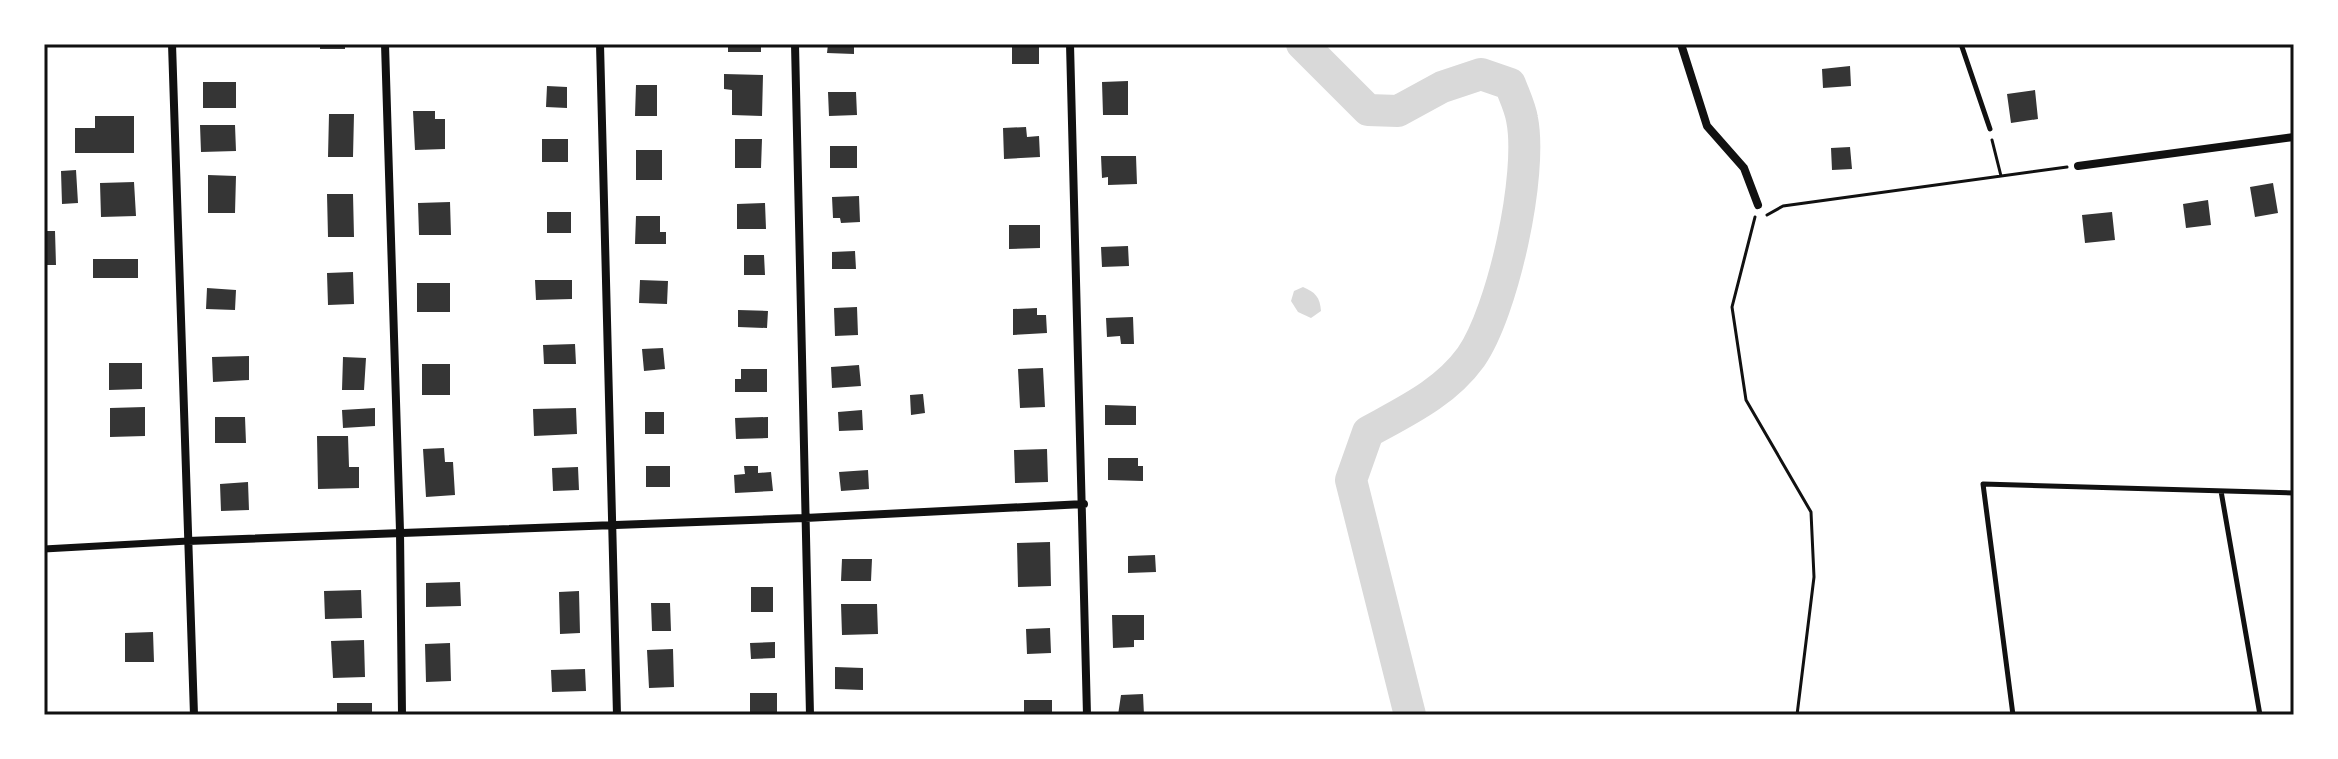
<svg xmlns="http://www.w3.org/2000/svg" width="2338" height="759" font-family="Barlow,sans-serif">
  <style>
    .water { fill: #d9d9d9 }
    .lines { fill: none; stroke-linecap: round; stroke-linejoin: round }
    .river { stroke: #d9d9d9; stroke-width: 32 }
    .building { fill: #353535 }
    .path { stroke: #111; stroke-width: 3 }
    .service { stroke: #111; stroke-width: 5 }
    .pedestrian { stroke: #111; stroke-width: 7 }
    .minor { stroke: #111; stroke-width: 8 }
    .neatline { fill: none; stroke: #111; stroke-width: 3 }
  </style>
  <rect width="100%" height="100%" fill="#fff"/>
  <path class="water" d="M1303,287C1315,292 1320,297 1321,311L1311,318L1298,312L1291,301L1294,291Z"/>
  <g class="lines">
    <path class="river" d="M1302,44L1368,110L1398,111L1442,87L1481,74L1510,84C1514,95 1520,107 1522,119C1533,174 1503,311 1471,357C1445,393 1406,411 1368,432L1351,480L1410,715"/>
  </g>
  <path class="building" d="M320,44H345V49H320Z
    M728,44H761V52H728Z
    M828,44H854V54L827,53Z
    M1012,44H1039V64H1012Z
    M1850,66L1851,86L1823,88L1822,69Z
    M724,74L763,75L762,116L732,115V90L724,89Z
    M1128,81V115H1103L1102,82Z
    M203,82H236V108H203Z
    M636,85H657V116H635Z
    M547,86L567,87V108L546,107Z
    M2035,90L2038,119L2011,123L2007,94Z
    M828,92H856L857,115L829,116Z
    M413,111H435V119H445V149L415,150Z
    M329,114H354L353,157H328Z
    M95,116H134V153H75V128H95Z
    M200,125H235L236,151L201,152Z
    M1026,127L1027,137L1039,136L1040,157L1004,159L1003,128Z
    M542,139H568V162H542Z
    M735,139H762L761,168H735Z
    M830,146H857V168H830Z
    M1850,147L1852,169L1832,170L1831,148Z
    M636,150H662V180H636Z
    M1101,156H1136L1137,184L1108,185V177L1102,178Z
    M76,170L78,203L62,204L61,171Z
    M208,175L236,176L235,213H208Z
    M134,182L136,216L101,217L100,183Z
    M2273,183L2278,213L2255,217L2250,187Z
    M327,194H353L354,237H328Z
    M859,196L860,222L841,223L840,218H833L832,197Z
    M2208,200L2211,225L2186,228L2183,204Z
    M450,202L451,235H419L418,203Z
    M765,203L766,229H737V204Z
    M547,212H571V233H547Z
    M2112,212L2115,240L2085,243L2082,215Z
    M636,216H660V232H666V244H635Z
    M1009,225H1040V248L1009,249Z
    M44,231H55L56,265H44Z
    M1128,246L1129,266L1102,267L1101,247Z
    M855,251L856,269H832V252Z
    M744,255H764L765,275H744Z
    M93,259H138V278H93Z
    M353,272L354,304L328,305L327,273Z
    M535,280H572V299L536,300Z
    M640,280L668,281L667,304L639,303Z
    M417,283H450V312H417Z
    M207,288L236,290L235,310L206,309Z
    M857,307L858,335L835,336L834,308Z
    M1037,308V315H1046L1047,333L1013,335V309Z
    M738,310L768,311L767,328L738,327Z
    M1133,317L1134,344H1121L1120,336L1107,337L1106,318Z
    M575,344L576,364H544L543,345Z
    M663,348L665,369L644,371L642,349Z
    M249,356V380L213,382L212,357Z
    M343,357L366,358L364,390H342Z
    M109,363H142V389L109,390Z
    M422,364H450V395H422Z
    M859,365L861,386L832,388L831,367Z
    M1043,368L1045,407L1020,408L1018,369Z
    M741,369H767V392H735V379H741Z
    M923,394L925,413L911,415L910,395Z
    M1105,405L1136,406V425H1105Z
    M145,407V436L110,437V408Z
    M375,408V426L343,428L342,410Z
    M576,408L577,434L534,436L533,409Z
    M862,410L863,430L839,431L838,412Z
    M645,412H664V434H645Z
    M215,417H245L246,443H215Z
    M768,417V438L736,439L735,418Z
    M317,436H348L349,467H359V488L318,489Z
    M444,448L445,462H453L455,495L426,497L423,449Z
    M1047,449L1048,482L1015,483L1014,450Z
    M1108,458H1138V466H1143V481L1108,480Z
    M646,466H670V487H646Z
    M744,466H758V473L771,472L773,491L735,493L734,475L745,474Z
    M578,467L579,490L553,491L552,468Z
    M868,470L869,489L841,491L839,472Z
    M248,482L249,510L221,511L220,484Z
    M1050,542L1051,586L1018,587L1017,543Z
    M1155,555L1156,572L1128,573V556Z
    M842,559H872L871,581H841Z
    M460,582L461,606L426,607V583Z
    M751,587H773V612H751Z
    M361,590L362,618L325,619L324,591Z
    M579,591L580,633L560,634L559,592Z
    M651,603H670L671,631H652Z
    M841,604H877L878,634L842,635Z
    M1112,615H1144V640H1134V647L1113,648Z
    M1050,628L1051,653L1027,654L1026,629Z
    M153,632L154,662H125V633Z
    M364,640L365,677L333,678L331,641Z
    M775,642V658L751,659L750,643Z
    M450,643L451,681L426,682L425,644Z
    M673,649L674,687L649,688L647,650Z
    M835,667L863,668V690L835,689Z
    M585,669L586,691L552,692L551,670Z
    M750,693H777V715H750Z
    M1143,694L1144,715H1118L1121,695Z
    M1024,700H1052V715H1024Z
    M337,703H372V715H337Z"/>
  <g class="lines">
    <path class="path" d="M1992,140L2001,176
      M1767,215L1783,206L2067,167
      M1755,217L1732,307L1746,400L1811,512L1814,577L1797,715"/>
    <path class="service" d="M1961,44L1990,129
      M2221,491L2260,715
      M2013,715L1983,484L2294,493"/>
    <path class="pedestrian" d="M44,549L188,541"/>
    <path class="minor" d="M172,44L194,715
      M385,44L400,531L402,715
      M600,44L617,715
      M795,44L810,715
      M1070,44L1087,715
      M1681,44L1707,126L1744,168L1758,205
      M2078,166L2294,137
      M188,541L805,518L1084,504"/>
  </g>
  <rect width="2338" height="759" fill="none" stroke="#ffffff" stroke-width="92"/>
  <rect x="46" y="46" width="2246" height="667" class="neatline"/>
</svg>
